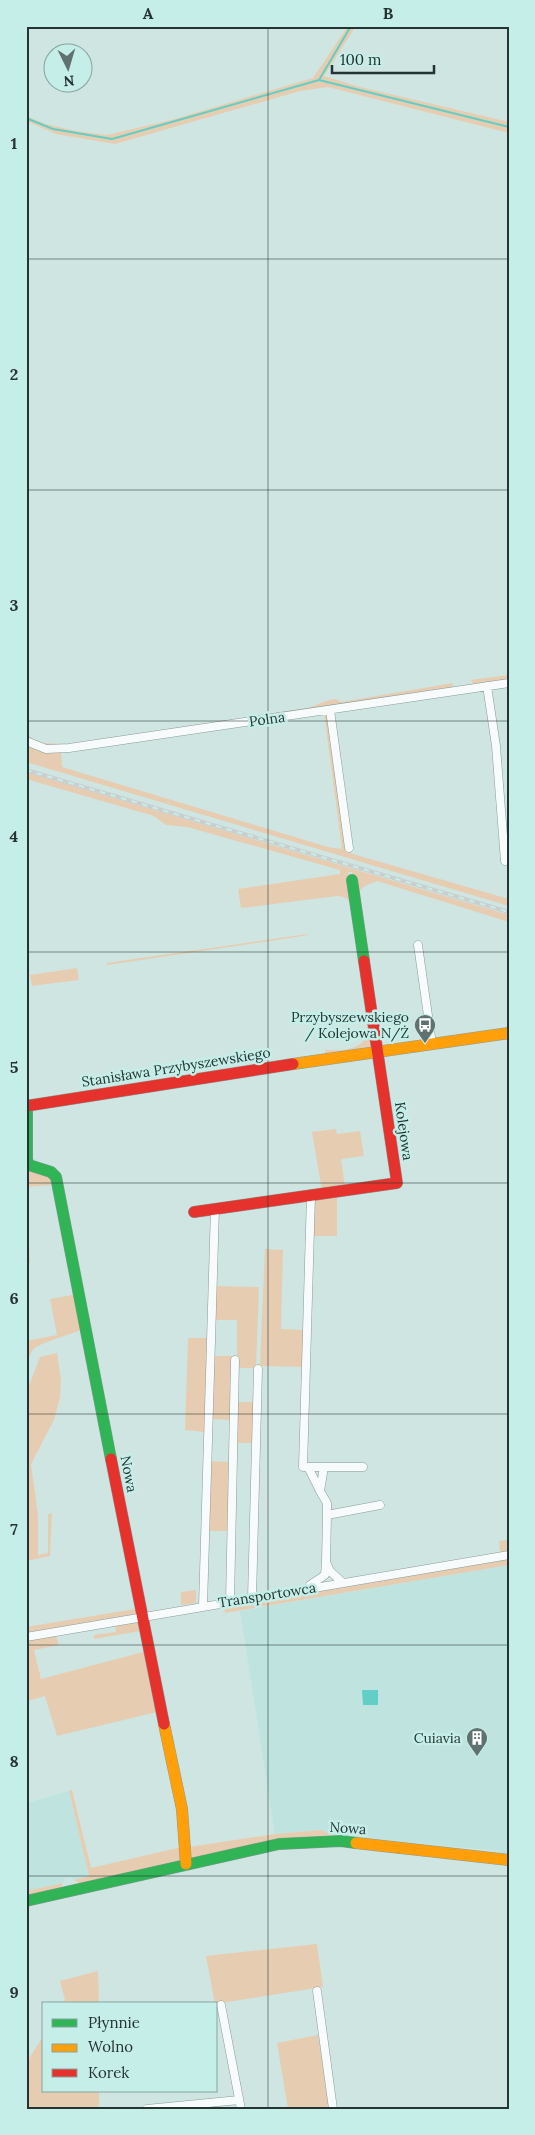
<svg xmlns="http://www.w3.org/2000/svg" width="535" height="2135" font-family="Lora,serif">
  <style>
    .built { fill: #bfe4e0 }
    .green { fill: #e6cdb1 }
    .water { fill: #62cec5 }
    .lines { fill: none; stroke-linecap: round; stroke-linejoin: round }
    .stream { stroke: #62cec5; stroke-width: 2 }
    .street-casing { stroke: #8a9b99; stroke-width: 9 }
    .fast-casing { stroke: #8a9b99; stroke-width: 12 }
    .slow-casing { stroke: #8a9b99; stroke-width: 12 }
    .jam-casing { stroke: #8a9b99; stroke-width: 12 }
    .street { stroke: #f8fbfb; stroke-width: 8 }
    .fast { stroke: #30b455; stroke-width: 11 }
    .slow { stroke: #ff9f0a; stroke-width: 11 }
    .jam { stroke: #e5322d; stroke-width: 11 }
    .rail-casing { stroke: #c9cfce; stroke-width: 4 }
    .rail { stroke: #c6eee9; stroke-width: 2; stroke-dasharray: 5.5; stroke-linecap: butt }
    .grid { fill: none; stroke: #243432; stroke-width: 1; stroke-opacity: 0.55 }
    .labels { text-anchor: middle; dominant-baseline: central; stroke-width: 5; stroke-linejoin: round; paint-order: stroke }
    .street-label { font-size: 14px; fill: #243432; stroke: #c6eee9 }
    .poi-label { font-size: 14px; fill: #243432; stroke: #c6eee9; text-anchor: end }
    .neatline { fill: none; stroke: #243432; stroke-width: 2 }
    .grid-label { font-size: 16px; text-anchor: middle; font-weight: bold; fill: #243432 }
  </style>
  <rect width="100%" height="100%" fill="#cfe5e2"/>
  <path class="built" d="M509,1565V1853L499,1854L498,1851L334,1835L321,1830L275,1834L240,1611Z
    M69,1791L89,1876L74,1880L71,1877L65,1878L63,1883L26,1891V1803Z"/>
  <path class="green" d="M348,26H356L324,76L360,87L509,122V133L328,87L300,91L115,144L56,134L26,121V116L46,124L76,131L107,135L171,120L313,78Z
    M509,675V679L473,684L471,680Z
    M453,683L452,687L76,744L45,745L26,739V734L39,743L68,744L307,708C318,705 325,700 336,699L341,702Z
    M324,713L329,719L346,852L509,899V906L26,762V744L61,751L62,767L328,847L342,849Z
    M26,772L509,915V922L377,881L365,886L359,891L376,1002H372L352,872H348L373,1046L325,1054V1050C340,1051 361,1051 368,1034L360,964L350,901L344,897L337,896L241,908L238,889L340,874V870L187,827L166,825L154,816L26,779Z
    M307,934L308,935L290,938L107,965V963Z
    M77,968L79,980L32,986L30,975Z
    M336,1129L337,1134L360,1131L364,1156L341,1159L345,1187L322,1191L312,1132Z
    M26,1167L51,1177L53,1185L26,1187Z
    M26,1190L30,1262H26Z
    M337,1193V1236H313L314,1198Z
    M265,1249L283,1250L281,1329L305,1330L304,1367L260,1366Z
    M214,1286L259,1287L256,1368H237V1320H213Z
    M77,1294L98,1419L81,1330C70,1335 37,1343 33,1350C30,1354 28,1360 26,1364V1341L57,1335L50,1299Z
    M188,1338H208L205,1432L185,1430Z
    M57,1353L61,1380L60,1398L54,1420L31,1464L38,1515V1555L48,1553V1514L52,1513L50,1556L26,1561V1393L40,1357Z
    M213,1356H233L231,1420L210,1419Z
    M236,1402H256L255,1443H235Z
    M209,1461L230,1462L229,1531H207Z
    M508,1540L509,1551L500,1552L499,1541Z
    M509,1558V1565L225,1613L224,1607Z
    M196,1590V1603L181,1605V1592Z
    M135,1609L138,1614L26,1633V1627Z
    M140,1621L141,1631L94,1639V1635L116,1632L115,1625Z
    M56,1636L59,1645L34,1650L41,1679L147,1651L161,1711L57,1736L45,1696L28,1701L26,1694V1640Z
    M72,1790L91,1868L182,1847L184,1861L82,1885L74,1880L89,1876L69,1791Z
    M321,1830L334,1835L278,1839L189,1859V1847L275,1834Z
    M63,1883C60,1895 37,1895 26,1897V1891Z
    M317,1944L323,1987L215,2004L206,1956Z
    M98,1971L99,2004H63L65,2000L60,1981Z
    M44,2035V2091H99V2109H26V2063Z
    M318,2035L330,2109H288L277,2043Z"/>
  <path class="water" d="M362,1690H378V1705H363Z"/>
  <g class="lines">
    <path class="stream" d="M319,80L351,26
      M26,118L53,129L112,139L319,80L509,127"/>
    <g class="street-casing">
      <path id="street" d="M487,686L496,746L505,861
        M330,710L349,848
        M26,741L46,749L69,748L509,683
        M418,945L432,1044
        M311,1195L303,1467H363
        M308,1467L320,1491L324,1467
        M320,1491L327,1503V1515L380,1505
        M326,1562L327,1515
        M310,1585L325,1575L326,1562L330,1571L343,1583
        M252,1598L258,1369
        M230,1602L235,1360
        M203,1606L215,1208
        M26,1637L509,1555
        M317,1991L333,2109
        M221,2005L241,2109
        M147,2109L239,2100"/>
    </g>
    <g class="fast-casing">
      <path id="fast" d="M352,880L364,961
        M27,1105V1160L29,1165L51,1172L56,1177L111,1459
        M26,1901L279,1844L341,1841L356,1843"/>
    </g>
    <g class="slow-casing">
      <path id="slow" d="M293,1064L509,1033
        M164,1724L182,1809L186,1864
        M356,1843L509,1860"/>
    </g>
    <g class="jam-casing">
      <path id="jam" d="M26,1106L293,1064
        M194,1212L397,1183L364,961
        M111,1459L164,1724"/>
    </g>
    <use href="#street" class="street"/>
    <use href="#fast" class="fast"/>
    <use href="#slow" class="slow"/>
    <use href="#jam" class="jam"/>
    <g class="rail-casing">
      <path id="rail" d="M26,770L509,912"/>
    </g>
    <use href="#rail" class="rail"/>
  </g>
  <path class="grid" d="M268,26V2109M26,259H509M26,490H509M26,721H509M26,952H509M26,1183H509M26,1414H509M26,1645H509M26,1876H509"/>
  <defs>
    <g id="bus-pin" transform="scale(1.125)"><path d="M0 17L-7.5 6A9.5 9.5 0 1 1 7.5 6Z" fill="#607270" stroke="#c6eee9"/><path d="M-5-6H5V4H4V6H2V4H-2V6H-4V4H-5ZM-3.5-4V0h7V-4ZM-3.5 1.2v1.5H-2V1.2ZM2 1.2v1.5H3.5V1.2Z" fill="#fff"/></g>
    <g id="building-pin" transform="scale(1.125)"><path d="M0 17L-7.5 6A9.5 9.5 0 1 1 7.5 6Z" fill="#607270" stroke="#c6eee9"/><path d="M-4-6H4V6H1V3H-1V6H-4ZM-2.5-4.3h1.7v1.8h-1.7ZM.8-4.3h1.7v1.8H.8ZM-2.5-1h1.7V.8h-1.7ZM.8-1h1.7V.8H.8Z" fill="#fff"/></g>
  </defs>
  <g fill-rule="evenodd">
    <use href="#bus-pin" x="425" y="1025"/>
    <use href="#building-pin" x="477" y="1738"/>
  </g>
  <g class="labels">
    <g class="street-label">
      <text transform="translate(267 719) rotate(-8)">Polna</text>
      <text transform="translate(176 1067) rotate(-9)">Stanisława Przybyszewskiego</text>
      <text transform="translate(404 1131) rotate(82)">Kolejowa</text>
      <text transform="translate(129 1474) rotate(79)">Nowa</text>
      <text transform="translate(267 1595) rotate(-9)">Transportowca</text>
      <text transform="translate(348 1828) rotate(4)">Nowa</text>
    </g>
    <g class="poi-label">
      <text x="409" y="1017">Przybyszewskiego<tspan x="409" dy="16">/ Kolejowa N/Ż</tspan></text>
      <text x="461" y="1738">Cuiavia</text>
    </g>
  </g>
  <rect width="535" height="2135" fill="none" stroke="#c6eee9" stroke-width="55"/>
  <rect x="42" y="2002" width="175" height="90" fill="#c6eee9" stroke="#85a4a0"/>
  <rect x="52" y="2019" width="25" height="8" fill="#30b455" stroke="#85a4a0"/>
  <text x="88" y="2028" font-size="15" fill="#243432">Płynnie</text>
  <rect x="52" y="2044" width="25" height="8" fill="#ff9f0a" stroke="#85a4a0"/>
  <text x="88" y="2052" font-size="15" fill="#243432">Wolno</text>
  <rect x="52" y="2069" width="25" height="8" fill="#e5322d" stroke="#85a4a0"/>
  <text x="88" y="2078" font-size="15" fill="#243432">Korek</text>
  <g transform="translate(68 68) rotate(175)"><circle r="24" fill="#c6eee9" stroke="#85a4a0"/>
  <path d="M0-4L9 19L0 12L-9 19Z" fill="#607270"/>
  <text y="-8" font-size="14" font-weight="bold" text-anchor="middle" fill="#243432">N</text>
  </g>
  <path d="M332 65v8h102v-8" fill="none" stroke="#243432" stroke-width="2.5"/>
  <text x="340" y="65" font-size="15" fill="#243432" stroke="#c6eee9" stroke-width="4" paint-order="stroke">100 m</text>
  <rect x="28" y="28" width="480" height="2080" class="neatline"/>
  <g class="grid-label">
    <text x="148" y="19">A</text>
    <text x="388" y="19">B</text>
    <text x="14" y="149">1</text>
    <text x="14" y="380">2</text>
    <text x="14" y="611">3</text>
    <text x="14" y="842">4</text>
    <text x="14" y="1073">5</text>
    <text x="14" y="1304">6</text>
    <text x="14" y="1535">7</text>
    <text x="14" y="1767">8</text>
    <text x="14" y="1998">9</text>
  </g>
</svg>
